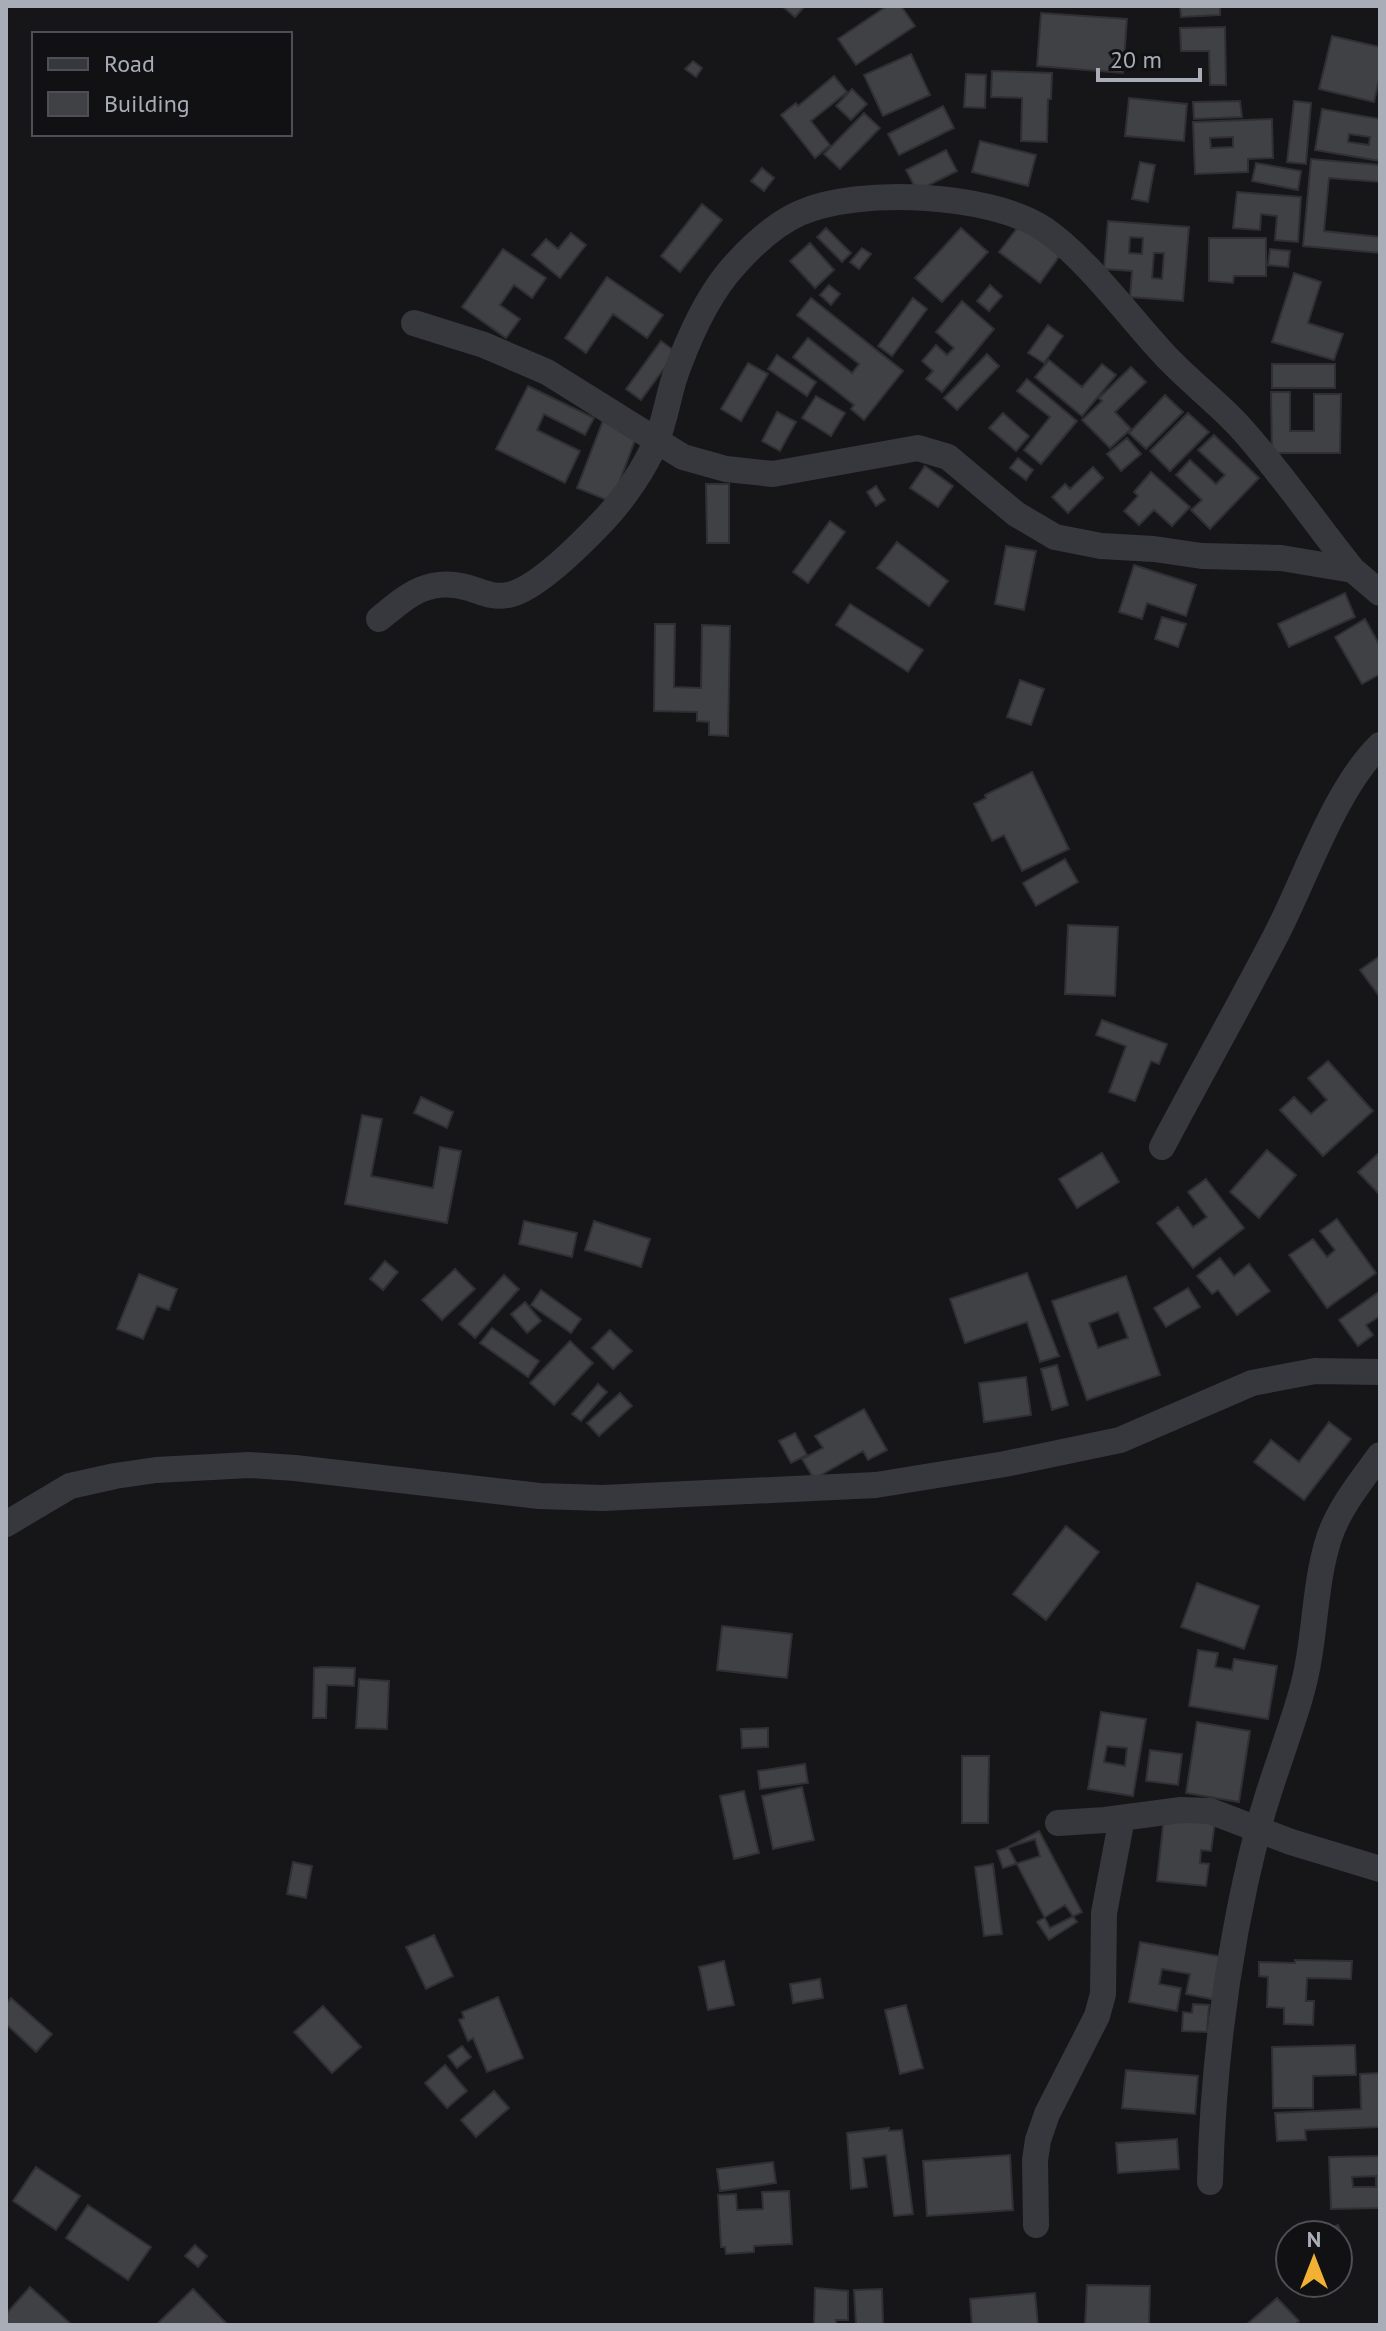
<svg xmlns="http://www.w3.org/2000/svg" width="1386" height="2331" font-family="'PT Sans',sans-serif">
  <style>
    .building { fill: #404145; stroke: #303034; stroke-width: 2; fill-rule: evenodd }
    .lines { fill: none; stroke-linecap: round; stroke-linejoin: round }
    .minor { stroke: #37383d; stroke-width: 26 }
  </style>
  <rect width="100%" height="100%" fill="#161618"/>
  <path class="building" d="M782,6H805L795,17Z
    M887,6H901L915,26L856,65L838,39Z
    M1180,6H1220V15L1181,17Z
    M1041,13L1127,19L1123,73L1037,66Z
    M1225,27L1226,85H1210L1209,51H1181L1180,28Z
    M1332,36L1380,47V75L1374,102L1319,89Z
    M911,54L930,95L883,116L864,75Z
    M693,61L702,68L696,77L685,69Z
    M992,71L1052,73L1051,99H1048L1047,142L1021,141L1022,98L991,97Z
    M966,74L986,75L985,108L964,107Z
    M834,76L847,92L811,121L830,145L815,158L781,115L796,103L798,106Z
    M852,89L867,104L851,120L836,106Z
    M1129,98L1187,104L1184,141L1125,136Z
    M1240,101L1242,117L1194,119L1193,102Z
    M1294,101L1311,103L1306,164L1287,162Z
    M943,106L954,128L899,155L888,134Z
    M1322,109L1380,119V161L1315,150ZM1349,134L1370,137L1369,145L1348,142Z
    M864,113L880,128L840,169L824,154Z
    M1272,119L1273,158L1248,159V172L1195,174L1193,122ZM1233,137V147L1211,148L1210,138Z
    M980,141L1036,155L1028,186L972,172Z
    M946,150L957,171L917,191L906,170Z
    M1311,159L1380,165V182L1329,178L1324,231L1380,237V253L1303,246Z
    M1140,162L1155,165L1148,202L1132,199Z
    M1256,163L1301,171L1298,190L1252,181Z
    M762,168L774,178L764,191L751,181Z
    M1237,192L1301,197L1298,242L1275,240L1277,216L1261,214L1260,230L1233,228Z
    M702,204L722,220L680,272L661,256Z
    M1108,221L1189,227L1183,301L1130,297L1132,271L1104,269ZM1130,237L1143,238L1142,254L1129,253ZM1154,253H1164L1162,279L1152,278Z
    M1021,223L1061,254L1040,283L999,252Z
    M826,228L851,253L842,262L817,237Z
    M961,228L988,252L942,302L915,278Z
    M571,233L586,245L560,278L532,255L546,239L558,249Z
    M1209,238H1266V276H1234L1233,283L1209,281Z
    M810,243L834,270L815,288L790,261Z
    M862,248L871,254L859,269L850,262Z
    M503,249L546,278L532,298L514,285L500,305L520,319L506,338L462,307Z
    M1270,249L1290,251L1288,267L1268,265Z
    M1294,273L1321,282L1308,323L1343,334L1334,360L1272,342Z
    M607,277L663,315L647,338L613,314L586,353L565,338Z
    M829,285L840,294L831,305L820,295Z
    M990,285L1002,296L989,311L977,301Z
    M811,298L903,371L864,420L851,409L854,405L793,357L808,338L852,373L859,364L797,315Z
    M913,298L927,309L892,356L878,346Z
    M962,301L994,329L942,392L926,379L933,371L922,361L936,345L947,355L954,348L936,332Z
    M1048,325L1063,336L1044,363L1028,353Z
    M661,341L676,352L641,400L626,389Z
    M987,354L999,366L957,410L944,398Z
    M777,355L816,382L807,396L768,369Z
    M1049,360L1082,387L1102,364L1116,375L1082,416L1035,377Z
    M748,363L768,374L741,421L721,409Z
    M1272,364H1335V388H1272Z
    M1131,367L1146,382L1115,412L1131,429L1110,448L1082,420L1102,401L1099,398Z
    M1027,379L1077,421L1041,464L1024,450L1050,417L1017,391Z
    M528,386L594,418L585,435L544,414L537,430L580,451L565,483L496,449Z
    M1271,392H1290V431H1314V394H1341L1340,453H1272Z
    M1165,395L1183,412L1146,449L1129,433Z
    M816,396L845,413L831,436L802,418Z
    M777,412L796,422L780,451L762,441Z
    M1003,413L1029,436L1016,451L989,428Z
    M1188,413L1209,432L1170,471L1150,451Z
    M604,418L638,432L612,502L577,488Z
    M1214,435L1259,478L1210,529L1191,510L1202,500L1176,475L1190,460L1216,484L1225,475L1198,450Z
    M1127,438L1141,454L1121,471L1107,454Z
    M1018,458L1033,470L1026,480L1010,468Z
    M925,466L953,486L938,507L910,488Z
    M1093,467L1103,478L1068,513L1052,497L1065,484L1070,489Z
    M1151,472L1190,507L1172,526L1154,510L1139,525L1124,511L1138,496L1134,492Z
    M706,484H729V543H707Z
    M876,486L885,500L876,506L867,492Z
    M830,521L845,532L808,583L793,572Z
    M897,542L948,581L929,606L877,568Z
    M1006,546L1036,551L1024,610L995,604Z
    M1134,565L1196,585L1186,616L1147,603L1142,619L1119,612Z
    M1345,593L1355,617L1289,647L1278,624Z
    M850,604L923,650L908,672L836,625Z
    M1162,617L1186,624L1178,647L1155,639Z
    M1365,619L1380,646V674L1362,684L1335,637Z
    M655,624H675L674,687L701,688L702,625L730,626L728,736L709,735V722L697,721V712L654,711Z
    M1020,680L1044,689L1031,725L1007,717Z
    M1032,772L1069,849L1022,871L1004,835L992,841L974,804L986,798L985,795Z
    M1065,859L1078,882L1036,906L1023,883Z
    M1068,925L1118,927L1115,996L1065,994Z
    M1380,956V996H1379L1360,970Z
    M1102,1020L1167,1044L1159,1064L1151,1061L1135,1101L1109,1092L1126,1046L1096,1035Z
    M1328,1061L1373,1111L1323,1156L1280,1110L1294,1097L1311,1114L1327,1100L1308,1078Z
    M421,1097L453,1112L447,1128L414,1113Z
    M362,1115L382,1119L371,1176L433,1188L440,1147L461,1151L447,1223L345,1204Z
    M1267,1150L1296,1175L1259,1218L1230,1192Z
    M1380,1152V1195L1358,1172Z
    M1102,1153L1119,1182L1077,1208L1059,1179Z
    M1206,1179L1244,1228L1193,1268L1157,1223L1178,1207L1193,1227L1207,1217L1188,1192Z
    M1337,1219L1376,1273L1327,1308L1289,1255L1313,1239L1327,1257L1335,1250L1320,1231Z
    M524,1221L577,1233L572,1257L519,1244Z
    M594,1221L650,1239L641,1267L585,1250Z
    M1220,1258L1234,1276L1249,1264L1270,1291L1237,1315L1218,1290L1212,1294L1197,1276Z
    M385,1261L398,1272L383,1290L370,1279Z
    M455,1269L475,1289L442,1320L422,1300Z
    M1027,1273L1059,1356L1040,1362L1027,1322L965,1343L950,1299Z
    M139,1274L177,1289L169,1310L157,1306L143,1339L117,1329Z
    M504,1275L519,1289L475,1338L459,1324Z
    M1126,1276L1160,1375L1087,1400L1052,1301ZM1118,1312L1128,1338L1098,1348L1089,1323Z
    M1188,1288L1200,1307L1166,1327L1154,1308Z
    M541,1290L581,1319L571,1333L531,1305Z
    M1380,1291V1316L1366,1325L1373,1335L1358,1346L1339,1320Z
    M525,1302L541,1321L527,1333L511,1314Z
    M492,1328L539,1361L528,1377L480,1343Z
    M610,1330L632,1351L613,1369L592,1348Z
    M570,1341L593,1363L554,1405L530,1383Z
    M1057,1365L1068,1405L1052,1410L1041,1369Z
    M1026,1377L1031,1415L984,1422L979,1383Z
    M598,1384L607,1392L581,1421L572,1414Z
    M620,1393L632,1406L599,1436L587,1423Z
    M864,1409L887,1450L868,1460L863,1451L814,1479L802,1459L823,1448L815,1436Z
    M1329,1422L1351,1439L1304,1500L1254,1462L1271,1440L1299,1462Z
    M795,1433L807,1455L791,1463L779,1441Z
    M1066,1526L1099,1552L1046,1620L1013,1594Z
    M1197,1583L1259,1606L1244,1649L1181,1627Z
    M722,1626L792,1634L787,1678L717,1670Z
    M1198,1650L1218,1653L1215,1667L1232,1670L1234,1659L1277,1666L1268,1719L1189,1706Z
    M323,1667L355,1668L354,1686L327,1685L326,1718H313L314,1668Z
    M359,1679L389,1681L387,1729L356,1728Z
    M1101,1712L1146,1719L1133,1796L1088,1789ZM1107,1746L1127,1748L1125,1766L1104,1762Z
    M1197,1722L1250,1731L1239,1802L1186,1793Z
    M768,1728V1747L742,1748L741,1729Z
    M1150,1750L1182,1754L1178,1785L1146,1781Z
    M962,1756H989L988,1823H962Z
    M805,1764L808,1783L760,1789L758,1771Z
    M802,1787L814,1840L773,1849L762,1796Z
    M744,1791L759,1853L734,1859L720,1796Z
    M1164,1816L1215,1822L1211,1851L1201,1850L1200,1863L1209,1864L1206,1886L1157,1881Z
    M1039,1831L1082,1912L1050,1928L1008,1847Z
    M1035,1839L1040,1856L1003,1868L997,1851Z
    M293,1862L312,1866L306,1898L287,1894Z
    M993,1864L1002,1934L984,1936L975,1867Z
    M1065,1905L1077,1922L1049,1940L1037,1922Z
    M434,1935L453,1976L426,1989L406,1947Z
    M1140,1942L1224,1957L1216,2000L1186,1994L1190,1974L1162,1969L1159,1984L1181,1988L1177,2011L1129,2002Z
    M1295,1960L1352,1961L1351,1979L1307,1978L1306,2001H1314L1313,2025L1284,2024V2008L1267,2007L1268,1977L1259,1976V1962L1295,1963Z
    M724,1961L734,2005L708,2010L699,1967Z
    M820,1979L823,1998L793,2003L790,1984Z
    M498,1997L523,2058L487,2072L473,2038L468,2041L459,2020L464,2018L462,2012Z
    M11,1998L52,2034L36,2052L6,2024V2004Z
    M1193,2004L1209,2005L1207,2032L1182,2031L1183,2012L1192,2013Z
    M906,2005L923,2068L900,2074L885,2010Z
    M323,2006L361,2047L332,2073L294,2032Z
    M1355,2045L1356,2075L1313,2076V2108H1273L1272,2047Z
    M462,2046L471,2057L457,2068L448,2056Z
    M445,2065L467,2091L447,2108L425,2083Z
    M1126,2070L1198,2076L1195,2114L1122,2108Z
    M1379,2073L1380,2127L1305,2130L1306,2140L1277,2141L1275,2113L1361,2109L1360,2074Z
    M494,2091L509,2108L476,2137L461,2120Z
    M889,2128V2131L902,2130L913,2214L894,2216L886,2155L863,2158L867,2187L851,2189L847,2133Z
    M1177,2139L1179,2169L1118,2173L1116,2143Z
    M1010,2155L1013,2210L927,2216L923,2161Z
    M1380,2156V2208L1331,2209L1329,2157ZM1376,2176V2187H1353L1352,2177Z
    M773,2162L776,2183L720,2191L717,2169Z
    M36,2167L80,2196L56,2230L13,2201Z
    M789,2191L792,2244L754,2246V2252L726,2254L725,2247H721L718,2195L736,2194L737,2210L763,2209L762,2192Z
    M88,2205L151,2247L128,2280L66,2238Z
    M1338,2225L1350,2254L1338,2258V2235H1323L1322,2232Z
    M195,2245L207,2256L198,2267L185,2256Z
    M1087,2285L1150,2286L1149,2325H1085Z
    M30,2287L72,2325H6V2314Z
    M815,2288L848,2291V2320H836V2325H814Z
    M193,2289L228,2325H156Z
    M882,2289L883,2324L856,2325L854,2290Z
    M1035,2293L1038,2325H972L970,2299Z
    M1277,2298L1299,2321L1295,2325H1246Z"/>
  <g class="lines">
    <path class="minor" d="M414,323L484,345L547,372L683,457L726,469L773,474L918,448L948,457L1016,514L1055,537L1101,546L1154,549L1202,556L1281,558L1353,570L1380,593
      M379,619C408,595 429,576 469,588C482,592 493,598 508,595C536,590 583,542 603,521C624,499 644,469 656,442C665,421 668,397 675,376C687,342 704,303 727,274C747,250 771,226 800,213C858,187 990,193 1044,229C1084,256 1127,314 1161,351C1185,378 1215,400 1239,426C1280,471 1315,523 1353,570
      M1162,1147C1199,1077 1238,1008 1275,937C1305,880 1334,790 1380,745
      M6,1524L70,1486L115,1476L156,1470L249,1465L295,1468L539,1496L603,1498L876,1485L1005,1464L1120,1440L1252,1383L1315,1371L1380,1372
      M1058,1823L1105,1820L1181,1810L1210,1811L1291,1842L1380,1869
      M1210,2182C1213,2064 1228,1947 1257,1833C1269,1785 1288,1740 1301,1694C1316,1643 1313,1588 1329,1538C1339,1508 1361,1481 1380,1455
      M1036,2225L1035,2160L1038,2140L1047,2114L1097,2016L1103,1994L1104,1913L1122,1818"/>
  </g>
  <rect width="1386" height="2331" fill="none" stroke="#a8adb8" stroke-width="16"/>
  <rect x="32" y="32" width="260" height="104" fill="#111113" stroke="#4d4f55" stroke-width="2"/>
  <rect x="48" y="58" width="40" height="12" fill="#37383d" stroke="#4d4f55" stroke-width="2"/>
  <text x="104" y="72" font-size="24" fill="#a8adb8">Road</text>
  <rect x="48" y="92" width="40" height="24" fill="#404145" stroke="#4d4f55" stroke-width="2"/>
  <text x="104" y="112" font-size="24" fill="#a8adb8">Building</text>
  <g transform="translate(1314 2259)"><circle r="38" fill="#111113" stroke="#4d4f55" stroke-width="2"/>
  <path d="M0-6L14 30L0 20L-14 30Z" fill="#f2b134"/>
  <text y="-12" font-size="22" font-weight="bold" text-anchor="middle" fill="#a8adb8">N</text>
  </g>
  <path d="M1098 68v12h102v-12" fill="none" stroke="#a8adb8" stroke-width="4"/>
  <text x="1110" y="68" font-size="24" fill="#a8adb8" stroke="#111113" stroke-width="6" paint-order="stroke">20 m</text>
</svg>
